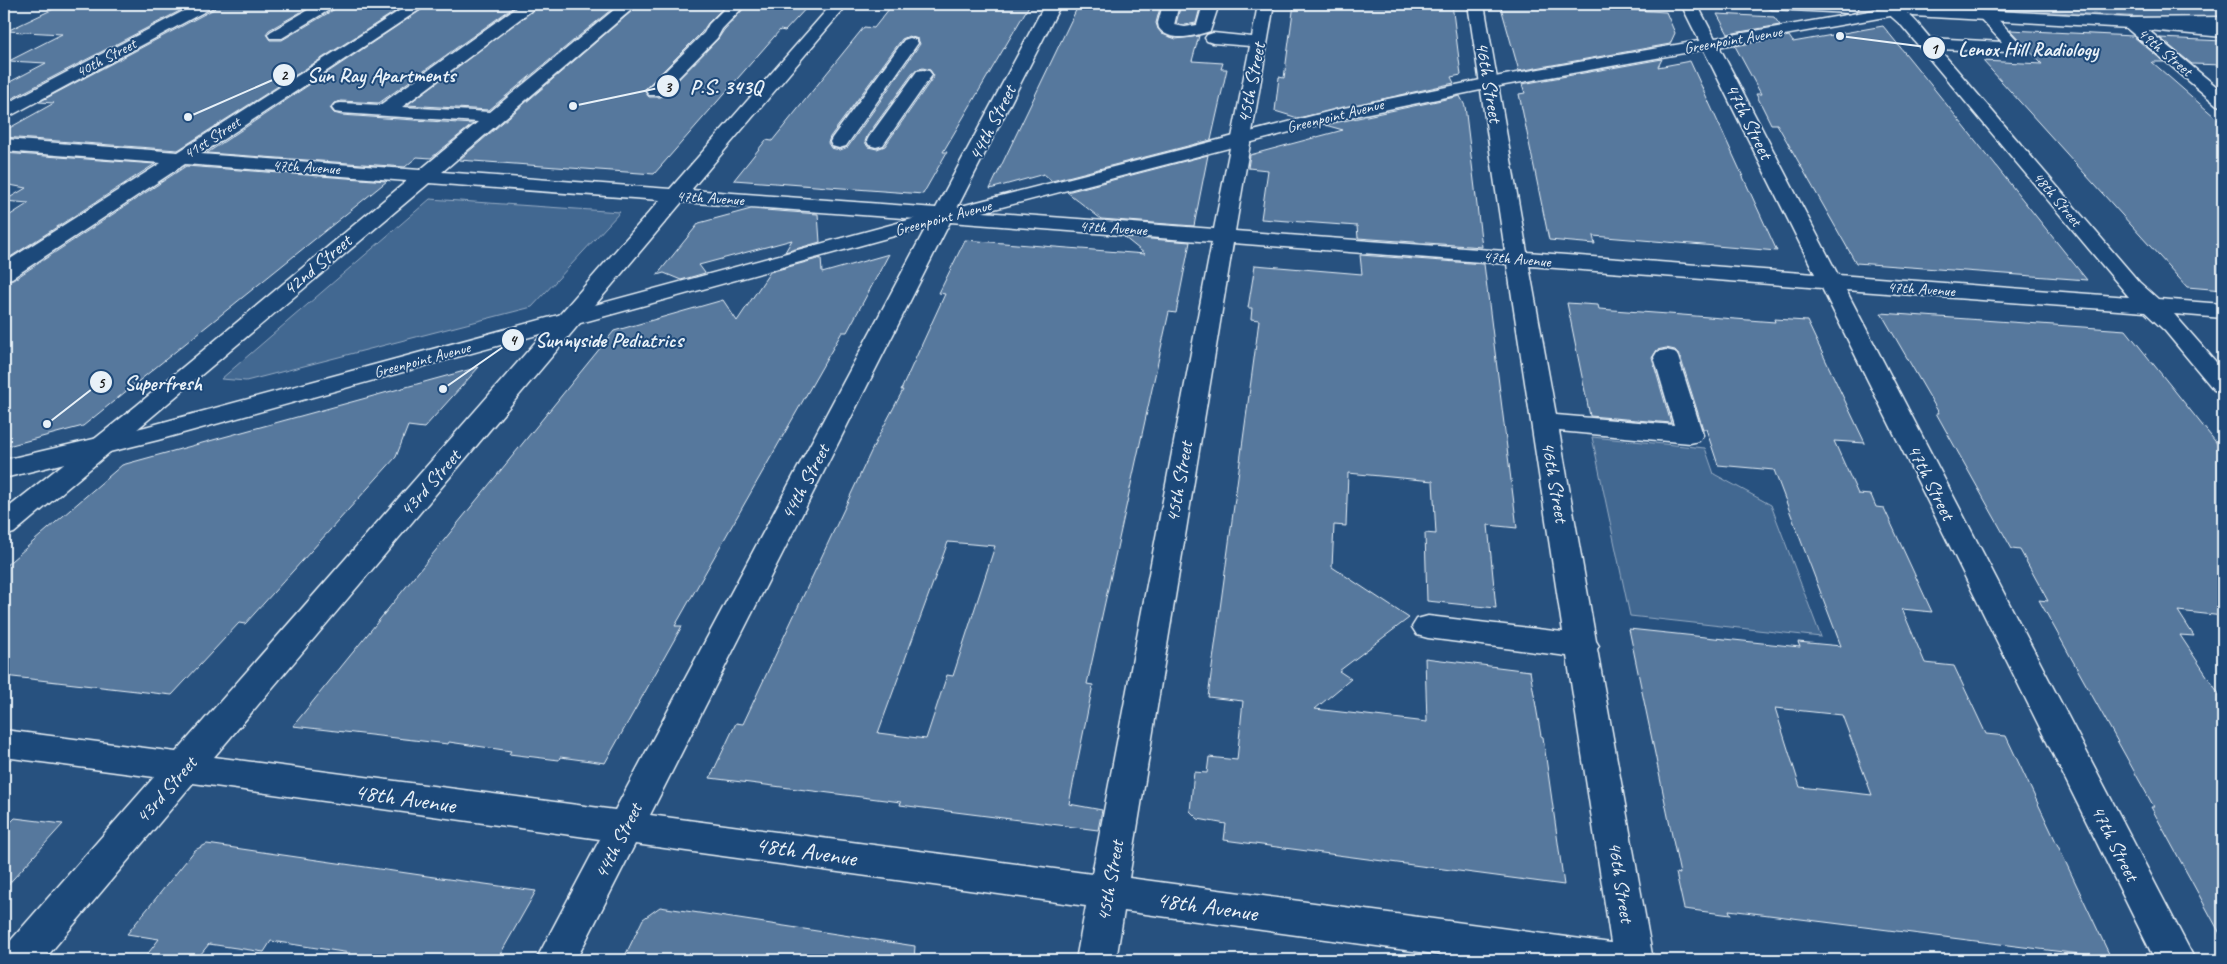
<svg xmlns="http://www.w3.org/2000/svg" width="2227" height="964" font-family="Caveat,sans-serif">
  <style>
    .green { fill: #436891; stroke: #96acc4 }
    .building { fill: #57789d; stroke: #e8f1f8; fill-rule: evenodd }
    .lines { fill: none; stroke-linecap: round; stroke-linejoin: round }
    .minor-casing { stroke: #e8f1f8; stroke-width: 3 }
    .major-casing { stroke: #e8f1f8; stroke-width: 3 }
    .minor { fill: #1f4a7a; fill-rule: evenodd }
    .major { fill: #1f4a7a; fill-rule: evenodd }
    .labels { text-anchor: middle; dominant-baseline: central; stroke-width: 4; stroke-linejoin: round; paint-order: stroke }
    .far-street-label { font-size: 16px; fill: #e8f1f8; stroke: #1f4a7a }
    .street-label { font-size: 20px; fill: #e8f1f8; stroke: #1f4a7a }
    .near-street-label { font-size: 24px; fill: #e8f1f8; stroke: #1f4a7a }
    .leader { fill: none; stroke: #e8f1f8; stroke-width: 2 }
    .callout-dot { fill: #e8f1f8; stroke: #1f4a7a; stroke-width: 2 }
    .mark-label { font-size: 15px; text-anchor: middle; font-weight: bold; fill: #111 }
    .callout-label { font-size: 21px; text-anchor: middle; font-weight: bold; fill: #e8f1f8; stroke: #1f4a7a; stroke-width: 4; stroke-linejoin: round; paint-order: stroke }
  </style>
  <rect width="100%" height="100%" fill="#27517f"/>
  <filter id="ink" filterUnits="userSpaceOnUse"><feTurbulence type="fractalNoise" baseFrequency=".02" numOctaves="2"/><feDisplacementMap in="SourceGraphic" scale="10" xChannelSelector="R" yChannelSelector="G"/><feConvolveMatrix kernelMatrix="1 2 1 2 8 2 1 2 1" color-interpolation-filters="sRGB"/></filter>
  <g filter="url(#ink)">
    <path class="green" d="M1986,4H2192L2223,7V17H2146L1985,8L1981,5Z
      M430,199L620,212L532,307L246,381L221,379Z
      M1592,437L1705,448L1714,474L1771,505L1821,637L1630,616Z"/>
    <path class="building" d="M64,4H193L9,100H4V85L46,63L9,61L62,34L7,31Z
      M218,4H315L269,30L266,34L270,40H282L335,9L339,4H407L178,150L4,137V131L54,103L39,102L214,9Z
      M430,4L515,6L379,103L341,101L334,103L330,108L334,113L341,115L473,124L431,158L417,157L405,167L207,153Z
      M541,4H618L489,110L407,105Z
      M640,4H727L708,23L702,32L644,90L649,97H661L718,39L724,30L748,4H810L785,31L780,30L654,174L459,160Z
      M893,4L1001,6L1003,4H1030L943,152H947L923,194L734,180L766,140L772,141L864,27L874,28ZM909,36L918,39L920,44L848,147L840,150L831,148L828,143L830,137L902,39ZM923,68L930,70L934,76L885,146L877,149L868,147L865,142L867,136L915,70Z
      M1079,4H1161L1156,23L1158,29L1162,34L1176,39L1199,36L1192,61L1223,63L1221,69H1227L1211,140L1052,181L1044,174L990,189Z
      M1181,4H1201L1196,23L1185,25L1176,24Z
      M1294,4H1452L1461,75L1451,77L1454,83L1298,118L1275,111L1279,77L1284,78Z
      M1500,4H1536L1666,12L1675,33L1670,44L1519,71Z
      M1717,14L1774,17L1780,25L1728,34Z
      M1883,26L1935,90L2087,280L1856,263L1777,124H1771L1756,94H1761L1735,46L1789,36L1793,42Z
      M2010,30L2133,36L2164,62H2152L2223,124V290L2187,287L1983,61L2042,64Z
      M2160,38L2223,41V65L2192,64Z
      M1662,59L1658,67L1690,61L1777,251L1593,236L1595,244L1549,240L1519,94L1525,93L1522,84Z
      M1460,96L1465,106L1482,247L1358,238L1357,226L1261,219L1268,170L1248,168L1250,155L1343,130L1325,125Z
      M4,153L155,164L4,261V219L29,203L4,201L26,188L4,184Z
      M1208,155L1194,226L1101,219L1067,192Z
      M186,166L387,181L83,426L4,447V282L13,280Z
      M751,209L818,214L820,242L785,252L792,240L699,265L705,273L681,280L664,273L657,275L699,223Z
      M1124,237L1190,242L1176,313L1169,312L1087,684L1093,685L1069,804L1102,810L1098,830L900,805L901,802L710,778L736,723L743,724L876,441L903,390H901L945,294L939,293L965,240L1145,254ZM948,542L995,546L953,676L947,675L926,739L878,733Z
      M889,254L847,332H842L675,626H682L605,763L560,757L559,760L509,754L511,751L449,742L448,744L293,726L614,331L723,300L737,321L770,272L821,258L822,273Z
      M1360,255L1484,264L1517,528L1488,525L1496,608L1427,601L1425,533L1436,534L1433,481L1348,473L1346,526L1334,525L1332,567L1409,618L1339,671L1351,679L1315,709L1427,722L1425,658L1530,671L1541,736L1543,737L1564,885L1224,840L1226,824L1198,819L1190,811L1194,772L1207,773L1209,757L1237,760L1243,701L1208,697L1256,344L1259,320L1251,319L1252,308H1248L1255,265L1362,274Z
      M1567,303L1598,305L1599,309L1682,315L1775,322L1774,319L1807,321L1865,443L1834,441L1858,494L1871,495L1876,507L1884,508L1932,612L1902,609L1925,663L1954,666L1986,734L2006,736L2111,958L1729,910L1731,915L1684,909L1676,873L1680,874L1629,629L1800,647L1798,642L1841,646L1774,470L1718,465L1706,429H1703L1680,356L1675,350L1666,348L1657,350L1652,358L1671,423L1590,416ZM1775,708L1842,715L1872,795L1800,787Z
      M1881,313L2126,330L2223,451V616L2178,611L2194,636L2180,635L2223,700V939L2151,807H2154L2039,600L2048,601L2020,550L2012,549L1936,413H1939Z
      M479,367L424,428L408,426L396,457L245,624L239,623L172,695L4,676V567L122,465Z
      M15,818L63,824L4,889V829Z
      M207,844L441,878L536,891L497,960H345L350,953L271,941L264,952L209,944L196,960H143L159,939L127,934L195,850Z
      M660,907L915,946L914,960H623L643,919Z"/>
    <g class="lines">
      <g class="minor-casing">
        <path id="minor" d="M197,4H216L213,7L10,116L4,117V105Z
          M318,4H337L334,7L282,38H270L268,35L270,32Z
          M410,4H428L201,154L420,170L478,122L341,113L335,112L332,108L335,104L341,103L380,105L521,4H539L536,7L402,107L490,112L621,4H638L442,172L670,189L832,4H848L691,190L936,208L1045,4H1061L956,210L1214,229L1250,46L1213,43L1207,41L1205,38L1207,35L1213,33L1252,37L1258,4H1274L1235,231L1505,251L1468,4H1484L1527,252L1815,274L1681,4H1697L1838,275L2129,297L1902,26L1885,11L1887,8C1905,3 1920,27 1930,38L2002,42L1977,15L1979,12H1991L2020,43L2015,51L2009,52L1939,49L2139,282L2158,299L2223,304V318L2174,314L2223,370V392L2214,390L2165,331L2145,312L1846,290L2195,960H2155L1822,288L1529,266L1556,415L1674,425L1654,357L1657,352L1666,350L1675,352L1678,357L1703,435L1699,441L1690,443L1559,431L1596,641L1599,646L1597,649L1653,960H1478L1124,911L1116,960H1076L1086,906L635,844L576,960H536L600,839L193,783L44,960H4L5,947L154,777L4,757V730L176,752L660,200L429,183L14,533L4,536V511L136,406L407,181L185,164L12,278L4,280V263L161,163L4,151V139L178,152ZM682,202L930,220L615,810L214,757ZM950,222L1212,242L1092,874L650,815ZM1233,243L1507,264L1563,632L1428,616L1417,619L1412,627L1417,635L1428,638L1567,656L1611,943L1129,878Z
          M729,4H746L722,29L717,38L661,95H649L646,91L649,87L704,33L709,24Z
          M1163,4H1179L1174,25L1185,27L1197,25L1203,4H1219L1210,31C1196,36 1169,43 1159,28L1158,23Z
          M2130,18L2223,27V37L2148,30L2223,92V106L2217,105L2124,26L2122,23L2124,20Z
          M910,38L916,40L918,43L846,146L839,148L832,146L830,142L832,138L904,40Z
          M923,70L929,71L932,75L883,145L876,147L869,145L867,141L869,137L917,71Z"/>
      </g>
      <g class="major-casing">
        <path id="major" d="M1764,4H1852L1858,8L1856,11L1850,13L1772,9L1767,7Z
          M1909,4H1942L1938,8L2130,18L2223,17V27L2130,28L1913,16L1907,13L1505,85L1340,119L952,220L158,440L4,478V460L145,427L938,212L1339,109L1505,75Z"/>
      </g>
      <use href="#minor" class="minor"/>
      <use href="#major" class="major"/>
    </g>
  </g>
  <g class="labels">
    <g class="far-street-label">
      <text transform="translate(1733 40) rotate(-10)">Greenpoint Avenue</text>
      <text transform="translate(2165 52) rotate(40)">49th Street</text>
      <text transform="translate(106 58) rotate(-28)">40th Street</text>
      <text transform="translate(1335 116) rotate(-14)">Greenpoint Avenue</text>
      <text transform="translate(212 138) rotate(-33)">41st Street</text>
      <text transform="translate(306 167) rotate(4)">47th Avenue</text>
      <text transform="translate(710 198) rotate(4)">47th Avenue</text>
      <text transform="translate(2057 199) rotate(50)">48th Street</text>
      <text transform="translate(943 218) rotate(-15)">Greenpoint Avenue</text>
      <text transform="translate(1113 228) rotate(4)">47th Avenue</text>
      <text transform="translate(1517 259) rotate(5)">47th Avenue</text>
      <text transform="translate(1921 289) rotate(4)">47th Avenue</text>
      <text transform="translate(422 360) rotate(-15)">Greenpoint Avenue</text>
    </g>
    <g class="street-label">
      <text transform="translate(1489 82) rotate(80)">46th Street</text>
      <text transform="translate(1251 83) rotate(-79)">45th Street</text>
      <text transform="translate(1749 121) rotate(63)">47th Street</text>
      <text transform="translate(992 123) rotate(-63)">44th Street</text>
      <text transform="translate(317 265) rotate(-40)">42nd Street</text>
      <text transform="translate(805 482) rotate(-62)">44th Street</text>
      <text transform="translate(1179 482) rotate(-80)">45th Street</text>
      <text transform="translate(1555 482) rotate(80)">46th Street</text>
      <text transform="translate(1931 482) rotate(63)">47th Street</text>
      <text transform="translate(430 483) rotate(-49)">43rd Street</text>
      <text transform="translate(166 790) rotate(-49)">43rd Street</text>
      <text transform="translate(618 841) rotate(-63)">44th Street</text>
      <text transform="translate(2115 843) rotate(63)">47th Street</text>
      <text transform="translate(1110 881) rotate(-80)">45th Street</text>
      <text transform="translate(1621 882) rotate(81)">46th Street</text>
    </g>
    <g class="near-street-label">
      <text transform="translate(405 798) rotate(8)">48th Avenue</text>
      <text transform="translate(806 851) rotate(8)">48th Avenue</text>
      <text transform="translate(1207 906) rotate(8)">48th Avenue</text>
    </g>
  </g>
  <path class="leader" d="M1840 36L1934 48M188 117L284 75M573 106L668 86M443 389L513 340M47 424L101 382"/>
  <g class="callout-dot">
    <circle cx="1840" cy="36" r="5"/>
    <circle cx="188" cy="117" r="5"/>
    <circle cx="573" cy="106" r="5"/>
    <circle cx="443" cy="389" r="5"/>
    <circle cx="47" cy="424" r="5"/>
    <circle cx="1934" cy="48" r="12"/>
    <circle cx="284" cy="75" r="12"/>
    <circle cx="668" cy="86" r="12"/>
    <circle cx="513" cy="340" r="12"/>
    <circle cx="101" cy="382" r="12"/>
  </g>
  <g class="mark-label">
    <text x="1934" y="54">1</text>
    <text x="284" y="80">2</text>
    <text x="668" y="92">3</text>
    <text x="513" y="345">4</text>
    <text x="101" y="388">5</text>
  </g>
  <g class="callout-label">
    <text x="2028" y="56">Lenox Hill Radiology</text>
    <text x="381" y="82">Sun Ray Apartments</text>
    <text x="726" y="94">P.S. 343Q</text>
    <text x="609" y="347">Sunnyside Pediatrics</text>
    <text x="163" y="390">Superfresh</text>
  </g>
  <rect width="2227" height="964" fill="none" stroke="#1f4a7a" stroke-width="20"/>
  <rect x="10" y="10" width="2207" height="944" fill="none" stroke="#e8f1f8" stroke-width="2" filter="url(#ink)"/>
</svg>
